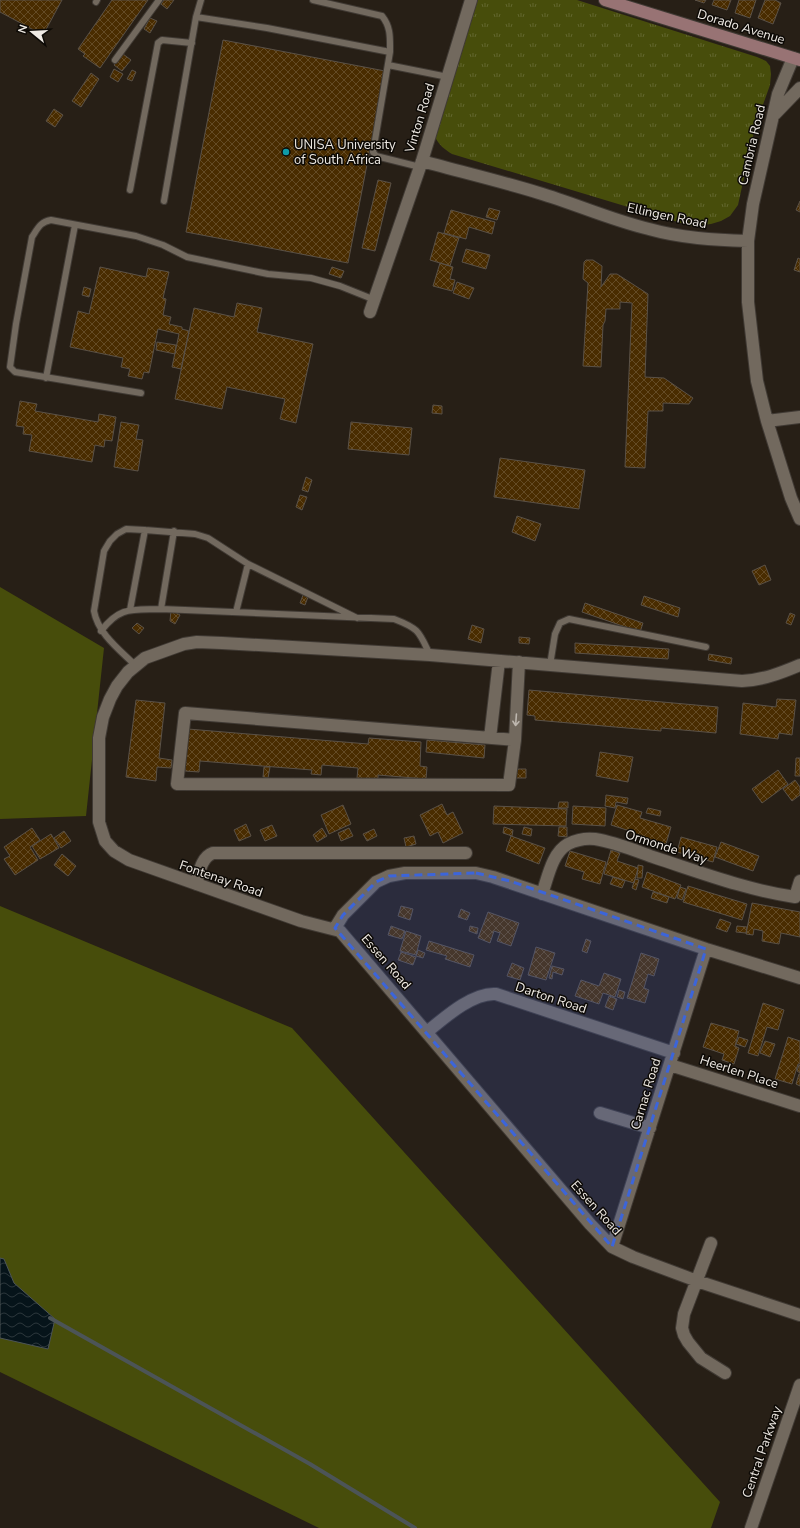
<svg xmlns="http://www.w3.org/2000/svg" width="800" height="1528" font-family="'Nunito Sans',sans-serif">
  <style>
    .green { fill: #474d0b }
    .park { fill: url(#park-tufts) }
    .water { fill: url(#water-waves); stroke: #4c5457 }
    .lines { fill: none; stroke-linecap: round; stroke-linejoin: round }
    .stream { stroke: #4c5457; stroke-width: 4 }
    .building { fill: url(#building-cross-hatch); stroke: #5a5147 }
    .lane-casing { stroke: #403a34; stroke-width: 8 }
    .street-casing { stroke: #403a34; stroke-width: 14 }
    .secondary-casing { stroke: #403a34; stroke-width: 14 }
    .lane { stroke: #72695e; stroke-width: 6 }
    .street { stroke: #72695e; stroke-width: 12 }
    .secondary { stroke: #987374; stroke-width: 12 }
    .oneway { stroke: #bdb6ae }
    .marked { fill: #3c65da; fill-opacity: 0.2; stroke: #3c65da; stroke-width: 3; stroke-dasharray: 8 5; stroke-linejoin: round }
    .culture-dot { fill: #0f9aa8; stroke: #0d0a06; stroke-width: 1.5 }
    .labels { text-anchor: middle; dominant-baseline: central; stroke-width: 3; stroke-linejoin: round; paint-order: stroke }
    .street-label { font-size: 13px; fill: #efeae4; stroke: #0d0a06 }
    .poi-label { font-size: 13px; fill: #efeae4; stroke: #0d0a06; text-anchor: start }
  </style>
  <defs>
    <pattern id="park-tufts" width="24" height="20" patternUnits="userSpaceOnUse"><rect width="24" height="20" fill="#474d0b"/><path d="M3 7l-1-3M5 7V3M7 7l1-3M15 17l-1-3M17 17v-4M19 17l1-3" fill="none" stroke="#62672e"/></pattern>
    <pattern id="water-waves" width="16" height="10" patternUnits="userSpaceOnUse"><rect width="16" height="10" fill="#06141a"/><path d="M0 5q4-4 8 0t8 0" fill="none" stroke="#2b363b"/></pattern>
    <pattern id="building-cross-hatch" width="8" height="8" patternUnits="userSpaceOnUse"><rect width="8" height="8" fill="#492c00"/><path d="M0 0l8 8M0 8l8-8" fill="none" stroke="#644b25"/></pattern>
  </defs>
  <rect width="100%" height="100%" fill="#271f16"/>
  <path class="green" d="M0,587L104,648L86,816L0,819Z
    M0,906L292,1028L720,1502L711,1528H319L0,1372Z"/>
  <path class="park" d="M475,0H577L757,57L766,61L770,66L771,74L770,85L755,127L738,205L730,216L721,221L711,224L691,226L452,154C444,149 439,145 435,137Z"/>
  <path class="water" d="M0,1258L4,1259L14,1283L55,1319L48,1349L0,1338Z"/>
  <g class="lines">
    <path class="stream" d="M50,1318L310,1464L415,1528"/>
  </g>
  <path class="building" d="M0,0H62L43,35L0,12Z
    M112,0H148L100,68L83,56L85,54L78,49Z
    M164,0H174L167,9L161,4Z
    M695,0H706L704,3Z
    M714,0H731L727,10L712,5Z
    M739,0H756L750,18L735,13Z
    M765,0H775L781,3L773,24L758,18Z
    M150,18L157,21L150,33L144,29Z
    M223,40L385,71L348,263L186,232Z
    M123,54L131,60L122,71L114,65Z
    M114,69L123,74L118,82L110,77Z
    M132,70L136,72L132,81L127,79Z
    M91,73L99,79L81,107L72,101Z
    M54,109L63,115L55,127L46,121Z
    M378,180L391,183L375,251L362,248Z
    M800,201V212L796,210Z
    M489,208L500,211L497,220L486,217Z
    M451,210L495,222L492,234L469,227L466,239L444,233Z
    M438,232L459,238L450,266L430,260Z
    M466,249L490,255L486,269L462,262Z
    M798,258L800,259V272L794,270Z
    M586,260H593L602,266L601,287L610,274H617L648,294L645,377L664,378L693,398L689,404L663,403V411H648L645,468L625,467L632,303L620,302V309H606L605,321L603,325L601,367L583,366L588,283L583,279L584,262Z
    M440,263L453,267L450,279L455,280L452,291L433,286Z
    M100,267L146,277L148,268L169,272L163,298L166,299L163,315L171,317L169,324L182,327V329L189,331L181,369L172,367L179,334L158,329L149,373L144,372L142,379L128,376L130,369L121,367L123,358L70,347L78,311L89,314Z
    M332,267L344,271L341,278L329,274Z
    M457,282L474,288L469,299L453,293Z
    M84,287L91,289L89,297L82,295Z
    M237,303L262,308L257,332L313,344L296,423L280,419L285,399L227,387L222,409L175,399L194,308L234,317Z
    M157,342L176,345L175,354L156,350Z
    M20,401L37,404L35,411L98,422L99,414L116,417L112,441L105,440L104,447L95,445L92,462L29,451L32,435L23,434L24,427L16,426Z
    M433,405L442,406V414L432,413Z
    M121,422L139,425L136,439L143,440L138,471L114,467Z
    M351,422L412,428L409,455L348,449Z
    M500,458L585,470L579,509L494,497Z
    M306,477L312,480L308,492L302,490Z
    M300,495L307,497L302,510L296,507Z
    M517,516L541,524L535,541L512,532Z
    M765,565L771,580L759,585L752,571Z
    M303,595L308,597L305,605L300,603Z
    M644,596L680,608L678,617L641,605Z
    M585,603L643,623L640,632L582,612Z
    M171,610L180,615L175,624L170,621Z
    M790,613L795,615L791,625L786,623Z
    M137,623L144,628L139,634L132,628Z
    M472,625L484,629L481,643L468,639Z
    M519,637L530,638L529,644L519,643Z
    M575,643L669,649L668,659L575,653Z
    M709,654L732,658L731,664L708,660Z
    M529,690L718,707L716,733L661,728V731L535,720V716L527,715Z
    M777,699L796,700L792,735L779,733L778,739L740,734L743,703L776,707Z
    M136,700L165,703L159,758L172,760L171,768L157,767L156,781L126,777Z
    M188,729L368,744L369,738L421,742L420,766L427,767L426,779L378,775V780L357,778L358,768L322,765L321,775L311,774L312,770L200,761L199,772L185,771Z
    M427,740L485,745L484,758L426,752Z
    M600,752L633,757L628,782L596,776Z
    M796,758H800V776H795Z
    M264,767H270L268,778L263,777Z
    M513,769H526V778H513Z
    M778,770L788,784L762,803L752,789Z
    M795,780L800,787V795L792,801L783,789Z
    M606,795L628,798L627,804L616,802L615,808L605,806Z
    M559,802H568V808H558Z
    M442,804L447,815L453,812L463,833L443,843L438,832L430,836L420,815Z
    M343,805L351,824L329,834L321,815Z
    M617,805L642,812L640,818L671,827L666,844L632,834L633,832L611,825Z
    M494,806L567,809L566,826L493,824Z
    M573,806L606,808L605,826L572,824Z
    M648,808L661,811L660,816L646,813Z
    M246,824L251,836L239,841L234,830Z
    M272,825L277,836L265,841L260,830Z
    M504,827L513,830L512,836L503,833Z
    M524,827L532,829L531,836L522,834Z
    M559,827H567V837L558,836Z
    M32,828L40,840L30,847L38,860L15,875L4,859L10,856L4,847Z
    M322,828L327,836L317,842L313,835Z
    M349,828L353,836L341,841L338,833Z
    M374,829L377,836L367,841L363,834Z
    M64,831L71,841L61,848L54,838Z
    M51,834L59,848L40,859L32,846Z
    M414,836L416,844L406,847L404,838Z
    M511,836L545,848L539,864L506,851Z
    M681,837L717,847L713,862L677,852Z
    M721,842L759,856L753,871L715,857Z
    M611,850L620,853L617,861L638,868L634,883L604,874Z
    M570,851L606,862L600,884L582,879L584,872L565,866Z
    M62,854L76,866L68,876L54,865Z
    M638,865L643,866L642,878H637Z
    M647,872L681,885L675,899L642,887Z
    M613,877L625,881L622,888L610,884Z
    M635,879L639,880L636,890L632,888Z
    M688,886L747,904L742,920L683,902Z
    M680,887L686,889L682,900L677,898Z
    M653,892L669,897L667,903L651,898Z
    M752,903L800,912V937L781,933L779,944L762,941L763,931L754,929L753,935L746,934Z
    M401,906L413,909L410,920L398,916Z
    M461,909L470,913L467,920L458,917Z
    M488,912L519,923L511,946L497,941L500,933L494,931L490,943L478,938Z
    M720,919L731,923L727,932L716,928Z
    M391,926L405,931L402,939L388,935Z
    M470,926L478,928L477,934L469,931Z
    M737,926L747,927L746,933L736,932Z
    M406,931L421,936L416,955L400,951Z
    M586,939L591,941L587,953L582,951Z
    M429,941L474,955L470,967L445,959L447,956L426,950Z
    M536,947L555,953L546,980L528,975Z
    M418,950L425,953L423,958L416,956Z
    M401,952L416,957L413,965L398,960Z
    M641,953L659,959L654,976L648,974L644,988L649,990L645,1003L627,998Z
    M512,963L524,968L520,980L507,976Z
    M552,966L564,969L562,975L553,972L552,979L549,978Z
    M604,973L621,979L615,997L603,993L599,1004L575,996L581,980L599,986Z
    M619,990L625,992L623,999L617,997Z
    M609,996L617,999L613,1010L605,1007Z
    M763,1003L784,1010L778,1030L767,1027L758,1056L748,1053Z
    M711,1023L739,1031L735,1046L739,1048L734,1064L722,1060L724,1054L703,1047Z
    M739,1037L748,1040L745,1047L736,1044Z
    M788,1037L800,1041V1064H798L792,1084L775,1079Z
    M765,1041L775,1044L770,1057L760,1053Z
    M799,1065L800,1066V1073L797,1071Z
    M799,1074H800V1086L796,1084Z"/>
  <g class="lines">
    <g class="lane-casing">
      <path id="lane" d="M313,0L382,16C391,27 390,38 390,52
        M96,2L97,0
        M196,17L201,0
        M115,60L159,0
        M388,65L448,77
        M130,190L158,43L162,40L192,43
        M164,201L196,17L267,28L390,52L373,152L376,156L420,167
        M46,378L75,225
        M141,393L15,372L10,367L16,324L32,237C38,228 40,222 51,220L136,236L163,245L187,257L268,274L311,278L340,286L375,300
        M161,609L174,531
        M130,610L145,530
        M236,612L248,564
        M101,631C120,606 132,610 161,609L394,619C420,629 419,632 430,655
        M550,665L555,634L560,623L569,619L706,647
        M136,666C120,650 98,634 94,611L104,551L110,541L117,534L126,529L145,530L195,534L208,538L248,564L357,618"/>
    </g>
    <g class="street-casing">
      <path id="street" d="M793,58L778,94L753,204L748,241V302L757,381L767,421L791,498L800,519
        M775,114L800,88
        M422,161C461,172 500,181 539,193C576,204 611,220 649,229C681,238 714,240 748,241
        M370,312L422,161L471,0
        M767,421L800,417
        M800,665C781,673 763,680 742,681L430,655L222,643L197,642L184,644L145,658L128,672L117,686L110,699L103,717L99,738V822L105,841L114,851L129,860L301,921L340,931L590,1224L612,1247L633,1257L697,1281L800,1315
        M490,738L499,661
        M515,740L185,713L177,784L509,785L515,740L519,662
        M196,884C199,874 201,857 213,853H466
        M542,894C548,877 552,853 568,844C576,840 586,838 595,839C615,842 636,851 656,858C702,873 747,890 795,897L800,881
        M335,928L343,915L376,882L389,876L405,873H476L493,877L706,949L800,978
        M427,1032C444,1018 473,992 496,994L674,1053
        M670,1065L800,1106
        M600,1113L650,1128
        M711,1243L684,1314L682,1328L684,1335L688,1342L701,1358L725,1373
        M612,1247L706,949
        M751,1528L800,1385"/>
    </g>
    <g class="secondary-casing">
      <path id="secondary" d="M605,0L800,60"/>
    </g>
    <use href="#lane" class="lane"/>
    <use href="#street" class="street"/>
    <use href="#secondary" class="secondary"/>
  </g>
  <defs><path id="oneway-shaft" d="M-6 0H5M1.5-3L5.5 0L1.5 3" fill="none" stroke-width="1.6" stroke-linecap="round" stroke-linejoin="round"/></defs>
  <use class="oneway" href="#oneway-shaft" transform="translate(516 720) rotate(94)"/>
  <path class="marked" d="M476,873L510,881L706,949L612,1247L335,928L343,915L376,882L389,876Z"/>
  <circle class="culture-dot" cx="286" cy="152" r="4"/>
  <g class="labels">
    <g class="street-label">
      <text transform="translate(741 27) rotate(17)">Dorado Avenue</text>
      <text transform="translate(420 118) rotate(-73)">Vinton Road</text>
      <text transform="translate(752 145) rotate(-77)">Cambria Road</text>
      <text transform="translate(667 216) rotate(12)">Ellingen Road</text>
      <text transform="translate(666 847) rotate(18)">Ormonde Way</text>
      <text transform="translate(221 879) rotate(19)">Fontenay Road</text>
      <text transform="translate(386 962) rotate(49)">Essen Road</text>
      <text transform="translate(551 998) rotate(18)">Darton Road</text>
      <text transform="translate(739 1072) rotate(18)">Heerlen Place</text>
      <text transform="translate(646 1094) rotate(-73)">Carnac Road</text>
      <text transform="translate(596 1208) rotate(48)">Essen Road</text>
      <text transform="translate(762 1452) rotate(-71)">Central Parkway</text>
    </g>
    <g class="poi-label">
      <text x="294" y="145">UNISA University<tspan x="294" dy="15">of South Africa</tspan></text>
    </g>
  </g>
  <g transform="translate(32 32) rotate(288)" stroke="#0d0a06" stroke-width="3" paint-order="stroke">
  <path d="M0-3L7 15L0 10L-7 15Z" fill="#efeae4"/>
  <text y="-6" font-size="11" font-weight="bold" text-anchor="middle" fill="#efeae4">N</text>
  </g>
</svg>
